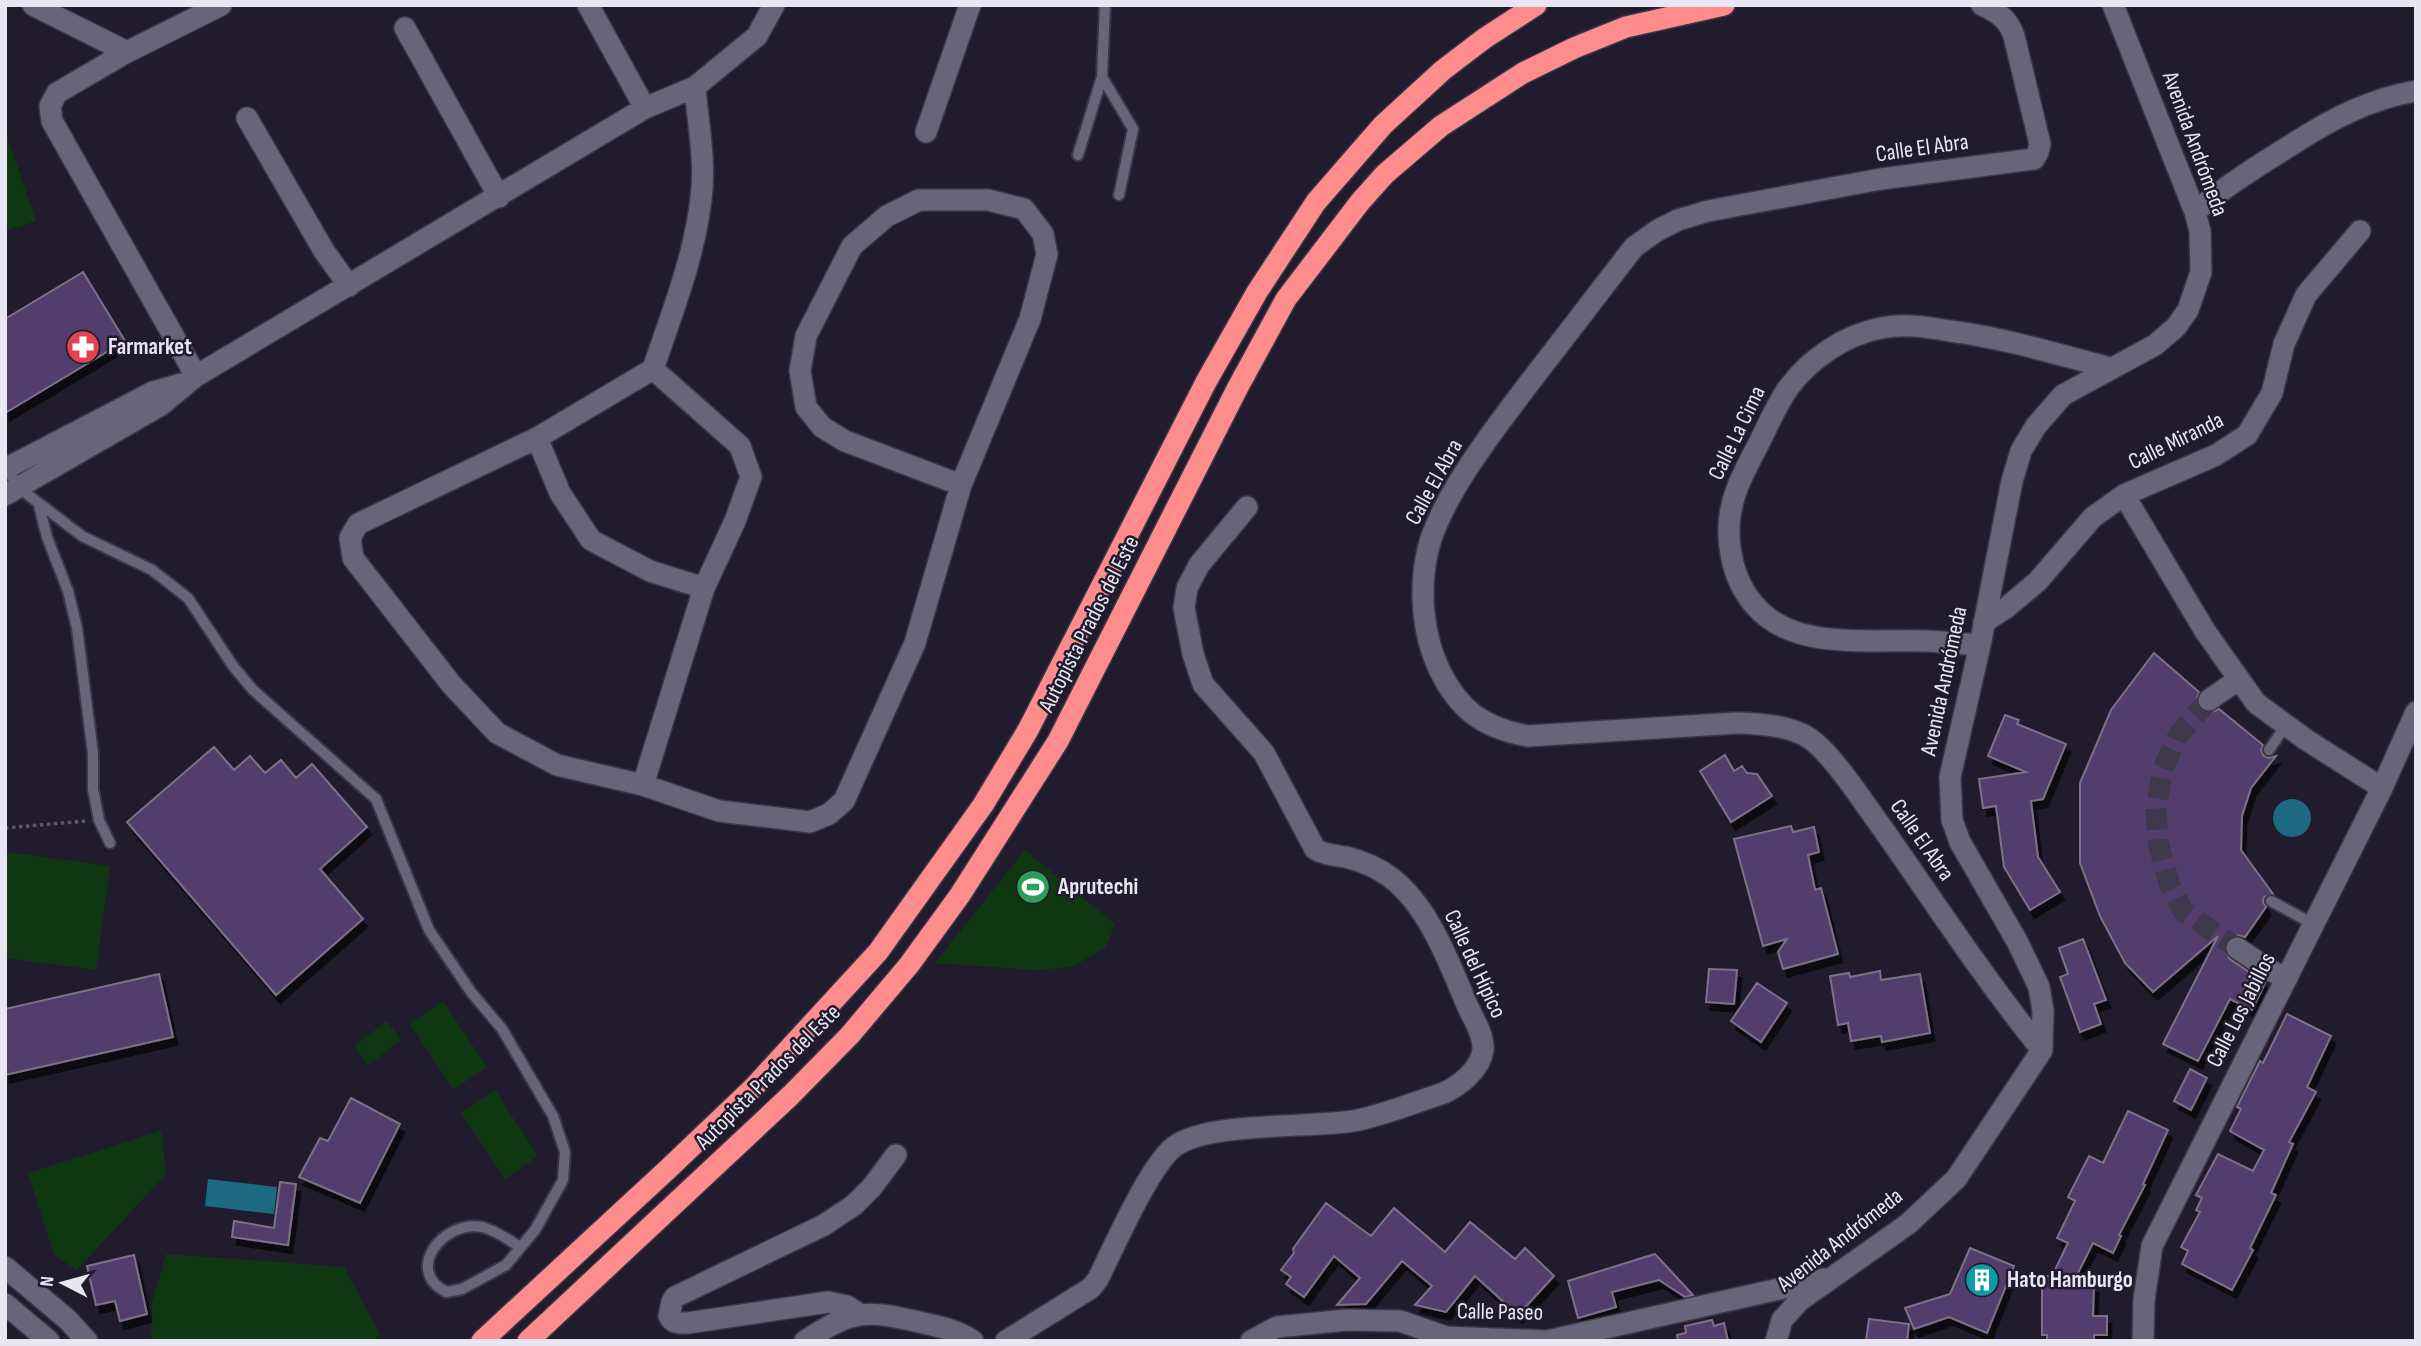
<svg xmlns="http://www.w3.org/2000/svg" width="2421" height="1346" font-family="'Sofia Sans Condensed',sans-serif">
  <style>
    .green { fill: #0f3812 }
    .water { fill: #1d6982 }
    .building { fill: #533d6c; stroke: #7b7287; stroke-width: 2; filter: url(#shadow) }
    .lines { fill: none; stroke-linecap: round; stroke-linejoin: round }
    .street-tunnel { stroke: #3e3a4b; stroke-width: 21; stroke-dasharray: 21 10; stroke-linecap: butt }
    .lane-casing { stroke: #3b3746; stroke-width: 14 }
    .street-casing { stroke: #3b3746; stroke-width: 24 }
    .secondary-casing { stroke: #3b3746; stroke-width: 24 }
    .highway-casing { stroke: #3b3746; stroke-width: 24 }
    .path { stroke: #5d5969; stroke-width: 3.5; stroke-dasharray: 3.5 3.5; stroke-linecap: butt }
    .lane { stroke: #686479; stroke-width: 10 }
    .street { stroke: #686479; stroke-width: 21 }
    .secondary { stroke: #686479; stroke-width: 21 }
    .highway { stroke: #fe8c8d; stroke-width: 21 }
    .labels { text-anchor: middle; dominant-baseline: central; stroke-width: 5; stroke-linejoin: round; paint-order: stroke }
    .street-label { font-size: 23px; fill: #e9e6f3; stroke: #201c2d }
    .poi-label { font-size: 23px; font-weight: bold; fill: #e9e6f3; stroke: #201c2d; text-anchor: start }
  </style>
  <defs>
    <filter id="shadow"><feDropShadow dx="4.5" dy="8" stdDeviation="0" flood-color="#0009"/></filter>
  </defs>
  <rect width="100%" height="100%" fill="#201c2d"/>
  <path class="green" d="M5,130L36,221L5,231Z
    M1025,850L1115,924L1106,947L1072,967L1035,970L935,963Z
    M5,852L110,866L96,970L5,958Z
    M443,1001L487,1067L453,1090L410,1024Z
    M387,1021L401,1040L368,1065L354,1046Z
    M495,1090L538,1156L505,1179L461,1113Z
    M161,1131L166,1174L77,1270L54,1255L28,1173Z
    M166,1254L344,1267L380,1334L373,1341H151L152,1302Z"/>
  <path class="water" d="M2273 818a19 19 0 1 1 38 0a19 19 0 1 1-38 0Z
    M208,1179L277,1187L274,1214L205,1206Z"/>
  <path class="building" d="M83,272L125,341L5,413V319Z
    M2154,653L2199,692L2196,700L2199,708L2209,713L2219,709L2263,745L2261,750L2264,756L2269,758L2276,756L2251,788L2242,816L2241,850L2273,894L2264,897L2263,902L2266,907L2245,937L2237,935L2231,937L2226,941L2224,948L2230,959L2265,983L2252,1010L2230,999L2198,1061L2163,1044L2218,936L2153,992L2125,963L2100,916L2080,863V783L2111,710Z
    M2005,715L2019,720L2017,724L2066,744L2043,799L2031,801L2038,857L2060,892L2030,910L2004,867L1996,806L1983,808L1979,779L2026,772L1988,756Z
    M214,747L234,770L250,756L265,773L281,760L296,778L312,764L367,827L320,869L363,919L276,995L127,822Z
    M1725,755L1734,771L1742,766L1747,773L1757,774L1772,796L1731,822L1700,771Z
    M1791,826L1793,832L1814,827L1819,852L1808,855L1815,890L1821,888L1838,954L1783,969L1778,952L1787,939L1763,946L1734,839Z
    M2083,939L2106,1000L2094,1004L2101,1024L2080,1032L2060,977L2068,974L2059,948Z
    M1709,969L1737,970L1734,1004L1706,1002Z
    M1880,971L1881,980L1920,974L1930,1033L1882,1042L1881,1036L1851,1041L1848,1023L1838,1025L1830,976L1849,973L1850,977Z
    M159,974L173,1037L5,1075V1009Z
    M1757,983L1787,1003L1761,1042L1731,1021Z
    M2287,1014L2331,1036L2307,1087L2316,1092L2289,1142L2293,1144L2271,1193L2276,1195L2250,1248L2253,1250L2232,1290L2182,1264L2188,1251L2181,1247L2200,1212L2196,1210L2202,1198L2196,1195L2218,1154L2253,1171L2264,1150L2230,1131L2241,1109L2237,1107L2260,1061L2263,1063Z
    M2190,1069L2207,1078L2191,1110L2174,1101Z
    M351,1098L400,1124L360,1203L299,1177L320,1138L328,1141Z
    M2128,1111L2168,1130L2143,1184L2145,1185L2119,1235L2121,1236L2113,1253L2093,1243L2072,1285H2094L2093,1316H2107V1335H2094V1341H2047V1335H2042V1276H2052L2068,1243L2057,1238L2075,1201L2068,1197L2089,1156L2103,1163Z
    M280,1182L296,1184L288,1245L232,1237L234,1221L274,1228Z
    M1326,1203L1371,1236L1394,1208L1445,1252L1470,1222L1515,1259L1525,1248L1554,1276L1518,1315L1475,1276L1446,1312L1415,1305L1432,1286L1402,1261L1366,1304L1337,1305L1360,1278L1334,1256L1304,1297L1286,1284L1291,1277L1281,1270L1294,1253L1293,1249Z
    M1970,1248L2014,1266L1987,1333L1949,1317L1914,1329L1905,1308L1950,1294Z
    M1655,1254L1693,1295L1685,1297L1659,1280L1612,1292L1616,1307L1578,1318L1568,1281Z
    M134,1255L147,1314L120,1321L115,1301L96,1305L87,1266Z
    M1869,1319L1909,1324L1907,1341H1866Z
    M1712,1320L1714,1326L1724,1323L1728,1341H1678L1677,1335L1686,1333L1685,1326Z"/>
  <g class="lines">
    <path class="street-tunnel" d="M2209,700L2179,734L2163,769L2156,808L2158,842L2169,883L2183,911L2237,948"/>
    <g class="lane-casing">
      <path id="lane" d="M1102,77L1133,129L1119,195
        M1078,155L1102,77L1105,5
        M7,468L19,488L82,536L152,570L188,598L233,666L253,690L376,799L429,930L471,992L502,1029L553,1116L565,1152L563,1180L535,1230L506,1265L462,1289L446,1292C404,1270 443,1220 482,1227C495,1230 509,1240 520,1247
        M39,505L47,537L68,591L77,628L93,754V789L99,820L110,843
        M2269,750L2286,725
        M2271,901L2313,924"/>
    </g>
    <g class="street-casing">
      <path id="street" d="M33,5L127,52L221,5
        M588,5L645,108
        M1982,5C1999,13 2008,19 2014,36L2040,144L2038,152L2034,159L1881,179L1708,211L1678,220L1658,230L1634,247C1599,292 1565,337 1530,382C1496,427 1442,495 1428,549C1419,588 1422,633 1439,669C1459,710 1483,728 1528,736L1737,723C1760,724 1789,725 1809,738C1833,754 1865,805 1883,829C1935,903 1985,980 2042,1050
        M405,28L499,197
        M127,52L57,93L50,106L52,121L196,376
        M695,87C698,124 706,163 701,199C694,258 672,313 653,369L537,438L358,524L350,538L353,558L451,684L497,733L557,765L643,785L719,811L810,822L829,814L844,801L915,643L961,485L1030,319L1047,254L1043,234L1024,209L988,200H919L887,216L852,246L806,336L800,371L806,407L822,427L845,441L961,485
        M247,118L324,251L349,286
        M926,132L970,5
        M2195,212C2224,187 2256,167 2288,147C2328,121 2368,99 2416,91
        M537,438L560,493L591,540L650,571L704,588
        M5,469L153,392L181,384
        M5,495L161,405L196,376L645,108L695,87L757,36L774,5
        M2124,495L2205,631L2256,703L2305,739L2382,788
        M1984,622L2006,608L2038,581L2093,517L2124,495L2216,455L2247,435L2272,393L2284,344L2306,295L2360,231
        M1980,645C1962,644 1945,642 1927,641C1878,639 1807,649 1767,617C1729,587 1720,530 1738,486C1744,471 1752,457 1759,443C1768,425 1777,404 1789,387C1811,358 1845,335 1881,328C1903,323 1928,327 1950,331C2004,338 2057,354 2110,368
        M2209,700L2239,679
        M643,785L704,588L735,521L751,477L740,446L653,369
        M2237,948L2271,971L2287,978
        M859,1314L847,1306L828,1302L688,1323C679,1323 673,1324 669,1316L672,1302L675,1297L824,1225L854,1205L872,1187L896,1155
        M805,1341C855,1308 866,1310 923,1323C941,1327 957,1330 973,1341
        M1006,1341L1091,1288L1098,1279C1113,1249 1150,1164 1175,1146C1209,1122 1308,1128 1353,1121C1382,1116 1415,1102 1444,1093C1460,1085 1480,1070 1483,1050C1484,1035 1473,1018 1467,1005C1449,962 1428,905 1390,877C1377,867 1361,861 1346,857C1335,855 1324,855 1315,849L1264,753L1203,684L1193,654L1184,608L1187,588L1199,565L1247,507
        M1251,1341L1277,1327L1347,1320L1400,1321L1446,1337L1547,1341L1824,1279
        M1776,1341L1782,1320L1799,1301L1908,1224L1956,1179L2042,1050L2043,1011L2039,987L2018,943L1960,842L1952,820L1950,777L1980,645L2012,481L2021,451L2036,426L2063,395L2155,345L2176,327L2188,310L2201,272L2200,231L2195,212L2113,5
        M2143,1341L2144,1300L2152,1246L2382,788L2416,712"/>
    </g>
    <g class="secondary-casing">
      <path id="secondary" d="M5,1267L68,1320L87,1341
        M5,1304L49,1341"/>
    </g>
    <g class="highway-casing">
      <path id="highway" d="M482,1341L668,1169L754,1087L878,952L983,805L1028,730L1206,382L1257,292L1316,202L1383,125L1443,70L1485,38L1536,5
        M528,1341L791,1095L850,1035L909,965L960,895L1058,741L1238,387L1286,299L1360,202L1385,174L1441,126L1523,73L1574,48L1626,27L1724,5"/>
    </g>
    <path class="path" d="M5,828L86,821"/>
    <use href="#lane" class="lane"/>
    <use href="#street" class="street"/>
    <use href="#secondary" class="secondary"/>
    <use href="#highway" class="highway"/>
  </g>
  <defs>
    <g id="pharmacy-disc" transform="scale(1.75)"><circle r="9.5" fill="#e0444e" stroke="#201c2d"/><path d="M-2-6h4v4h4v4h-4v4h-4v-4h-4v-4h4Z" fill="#fff"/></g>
    <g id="stadium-disc" transform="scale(1.75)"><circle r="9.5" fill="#2e9e5b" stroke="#201c2d"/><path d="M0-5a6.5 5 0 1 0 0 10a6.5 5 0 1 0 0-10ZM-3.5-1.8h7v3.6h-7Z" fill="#fff"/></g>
    <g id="building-disc" transform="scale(1.75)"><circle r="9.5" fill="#0f9aa8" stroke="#201c2d"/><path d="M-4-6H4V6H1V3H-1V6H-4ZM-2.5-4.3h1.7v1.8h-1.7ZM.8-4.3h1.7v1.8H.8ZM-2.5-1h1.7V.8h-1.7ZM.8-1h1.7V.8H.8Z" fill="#fff"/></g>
  </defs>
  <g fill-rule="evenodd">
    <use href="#pharmacy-disc" x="83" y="347"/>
    <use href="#stadium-disc" x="1033" y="887"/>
    <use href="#building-disc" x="1982" y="1280"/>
  </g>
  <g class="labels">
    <g class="street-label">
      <text transform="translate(2195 144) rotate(70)">Avenida Andrómeda</text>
      <text transform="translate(1922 148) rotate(-8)">Calle El Abra</text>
      <text transform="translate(1737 433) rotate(-64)">Calle La Cima</text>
      <text transform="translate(2176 441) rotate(-26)">Calle Miranda</text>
      <text transform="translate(1434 482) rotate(-61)">Calle El Abra</text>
      <text transform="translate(1089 624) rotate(-63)">Autopista Prados del Este</text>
      <text transform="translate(1944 681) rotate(-78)">Avenida Andrómeda</text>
      <text transform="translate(1922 840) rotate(55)">Calle El Abra</text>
      <text transform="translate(1475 964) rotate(65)">Calle del Hípico</text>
      <text transform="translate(2241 1010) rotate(-63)">Calle Los Jabillos</text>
      <text transform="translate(768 1077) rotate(-45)">Autopista Prados del Este</text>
      <text transform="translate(1840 1240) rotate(-38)">Avenida Andrómeda</text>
      <text transform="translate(1500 1312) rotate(1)">Calle Paseo</text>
    </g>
    <g class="poi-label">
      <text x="108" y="347">Farmarket</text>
      <text x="1058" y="887">Aprutechi</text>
      <text x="2007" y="1280">Hato Hamburgo</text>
    </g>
  </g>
  <rect width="2421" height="1346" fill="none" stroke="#e9e6f3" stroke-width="14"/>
  <g transform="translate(63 1283) rotate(276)" stroke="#201c2d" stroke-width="5" paint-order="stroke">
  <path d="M0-5L12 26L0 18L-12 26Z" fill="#e9e6f3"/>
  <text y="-10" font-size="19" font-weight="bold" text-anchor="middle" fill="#e9e6f3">N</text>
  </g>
</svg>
